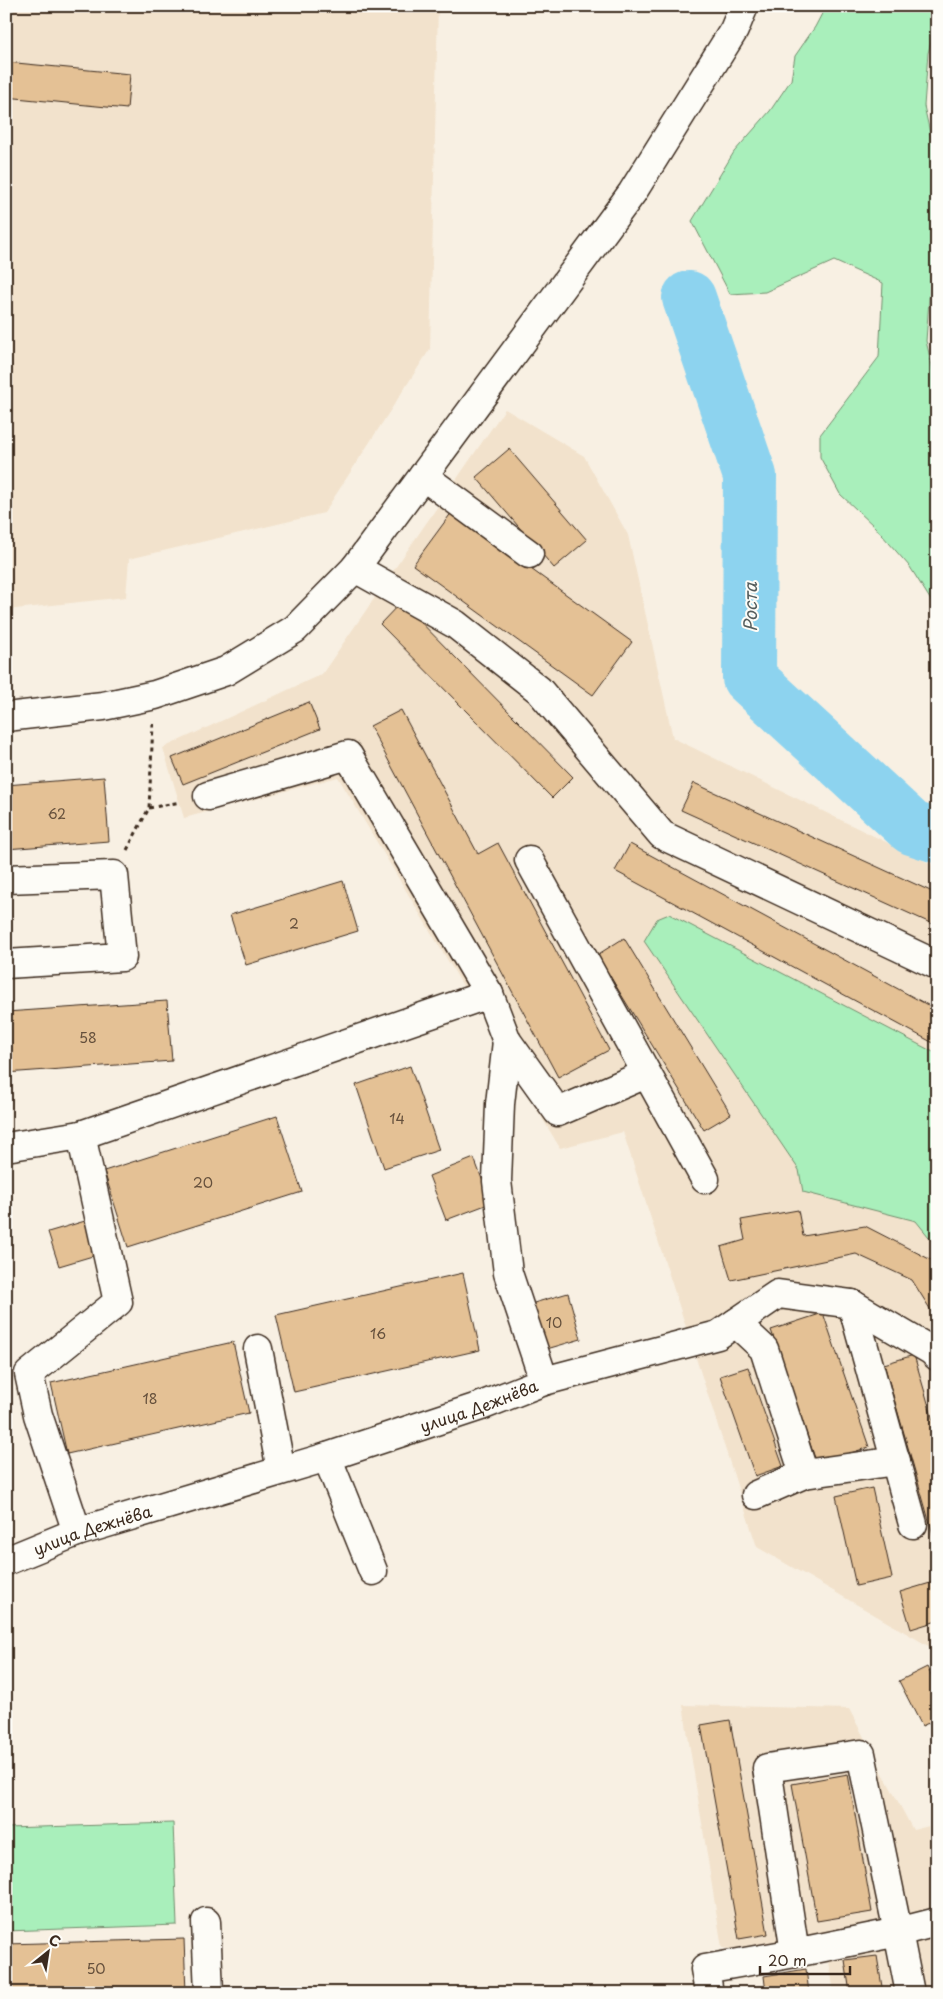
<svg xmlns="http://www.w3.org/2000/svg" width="943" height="1999" font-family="'Playpen Sans',sans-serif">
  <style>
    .built { fill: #f2e2cc }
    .green { fill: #a9efbb; stroke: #728c6c }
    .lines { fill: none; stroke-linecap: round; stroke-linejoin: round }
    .river { stroke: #8dd3ef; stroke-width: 54 }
    .building { fill: #e4c195; stroke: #3b2a1e }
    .minor-casing { stroke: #3b2a1e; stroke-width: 31 }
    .path { stroke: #3b2a1e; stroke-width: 3; stroke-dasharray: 4 4; stroke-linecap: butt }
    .minor { stroke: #fdfcf7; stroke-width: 28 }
    .labels { text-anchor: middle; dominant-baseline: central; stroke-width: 4; stroke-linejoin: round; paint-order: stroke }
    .number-label { font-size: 14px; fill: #65503c }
    .street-label { font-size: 16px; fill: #3b2a1e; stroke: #fdfcf7 }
    .water-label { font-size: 18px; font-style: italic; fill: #545d5d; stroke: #fdfcf7 }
  </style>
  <rect width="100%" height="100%" fill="#f8f0e3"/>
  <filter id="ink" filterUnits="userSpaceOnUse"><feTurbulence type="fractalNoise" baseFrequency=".02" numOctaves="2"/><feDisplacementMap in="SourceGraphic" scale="10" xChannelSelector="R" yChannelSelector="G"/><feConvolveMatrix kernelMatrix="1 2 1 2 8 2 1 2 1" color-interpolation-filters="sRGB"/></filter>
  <g filter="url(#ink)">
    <path class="built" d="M6,6H438L430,349L324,513L129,559L126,597L6,610Z
      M505,409L584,456L628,535L673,738L937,867V1646L932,1648L757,1547L623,1132L560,1148L338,777L184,818L163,748L322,674Z
      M683,1705L849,1709L913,1830L937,1824V1993H834L829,1961L722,1948Z"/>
    <path class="green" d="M826,6H937V22L928,53L924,106L937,164V247L931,273L926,341L937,386V610L910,567L875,527L840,494L820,457V435L879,357L883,283L834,261L765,292L730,294L692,221L734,152L770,111L791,80L795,56L815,27Z
      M669,914L937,1054V1247L916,1221L803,1192L799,1170L644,941L657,919Z
      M173,1823L177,1925L6,1931V1828Z"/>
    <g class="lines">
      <path class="river" d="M689,298L750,476L749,678L912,828L937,836"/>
    </g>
    <path class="building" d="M6,62L130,74L127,109L6,97Z
      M509,449L587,540L554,568L476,477Z
      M452,512L632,642L593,695L413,565Z
      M401,602L573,777L552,798L380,624Z
      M309,702L320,729L183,784L172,758Z
      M401,710L478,854L498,843L609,1050L558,1077L370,726Z
      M104,777L109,841L6,849V785Z
      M694,783L937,894V926L681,810Z
      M630,844L937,1010V1045L615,871Z
      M343,881L358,931L246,965L230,915Z
      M624,938L731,1114L704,1130L597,955Z
      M167,1001L172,1061L6,1073V1012Z
      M410,1066L439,1150L384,1168L356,1085Z
      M277,1116L302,1192L128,1247L104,1171Z
      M474,1158L491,1203L446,1220L429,1176Z
      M798,1210L803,1236L865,1226L937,1263V1320L912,1280L856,1254L731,1280L721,1247L745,1240L741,1220Z
      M85,1221L96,1255L59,1266L48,1232Z
      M463,1273L480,1350L294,1392L276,1315Z
      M568,1293L581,1339L540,1351L527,1305Z
      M823,1313L869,1447L817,1464L771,1330Z
      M233,1342L249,1413L67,1454L51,1383Z
      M914,1355L937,1434V1548L884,1364Z
      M748,1367L783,1466L755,1476L720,1376Z
      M872,1488L892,1578L856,1586L836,1496Z
      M937,1581V1621L911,1629L900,1592Z
      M927,1667L937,1686V1719L922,1726L899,1681Z
      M730,1720L768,1934L739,1939L701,1725Z
      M848,1774L872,1912L817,1921L792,1784Z
      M184,1939L186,1993H6V1944Z
      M877,1956L883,1993H850L845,1960Z
      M806,1969L809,1993H766L764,1976Z"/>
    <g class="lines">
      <g class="minor-casing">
        <g id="minor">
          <path d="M423,476L529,554"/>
          <path d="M355,568L455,624L539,690L662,835L937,965"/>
          <path d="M6,717L103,706L155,695L226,671L295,629L355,568L632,193L734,30L744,6"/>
          <path d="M208,796L348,755L489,994L507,1041L558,1112L646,1074"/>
          <path d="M529,860L705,1179"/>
          <path d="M6,879L114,875L122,957L6,964"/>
          <path d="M507,1041L500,1104L497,1181L508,1273L544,1381"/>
          <path d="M6,1147L81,1135L489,994"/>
          <path d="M852,1304L913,1524"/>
          <path d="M736,1323L764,1349L804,1474"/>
          <path d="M258,1349L281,1470"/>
          <path d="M327,1457L373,1571"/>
          <path d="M756,1495L804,1474L896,1461"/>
          <path d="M77,1532L38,1415L29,1374L118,1302L81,1135"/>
          <path id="s1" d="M6,1561L77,1532L327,1457L481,1406L544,1381L718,1335L778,1294L852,1304L932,1351L937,1356"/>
          <path d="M206,1922L209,1993"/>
          <path d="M795,1953L898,1932L910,1993"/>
          <path d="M709,1993L705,1969L795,1953L767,1768L861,1754L898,1932L937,1922"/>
        </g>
      </g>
      <path class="path" d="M149,808L180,802
        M127,850L149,808L153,724"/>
      <use href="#minor" class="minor"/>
    </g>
  </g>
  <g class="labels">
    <g class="number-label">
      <text x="57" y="813">62</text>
      <text x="294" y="923">2</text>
      <text x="88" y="1037">58</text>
      <text x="397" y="1118">14</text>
      <text x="203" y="1182">20</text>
      <text x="554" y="1322">10</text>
      <text x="378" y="1333">16</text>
      <text x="150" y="1398">18</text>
      <text x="96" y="1968">50</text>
    </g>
    <g class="street-label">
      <text stroke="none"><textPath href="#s1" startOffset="498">улица Дежнёва</textPath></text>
      <text stroke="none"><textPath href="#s1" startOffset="92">улица Дежнёва</textPath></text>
    </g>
    <g class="water-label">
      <text transform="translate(749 607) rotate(-90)">Роста</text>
    </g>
  </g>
  <rect width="943" height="1999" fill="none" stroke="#fdfcf7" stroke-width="25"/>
  <rect x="12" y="12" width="918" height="1974" fill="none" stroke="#3b2a1e" stroke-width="2" filter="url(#ink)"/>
  <g transform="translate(48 1952) rotate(30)" stroke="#fdfcf7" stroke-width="4" paint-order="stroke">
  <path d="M0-4L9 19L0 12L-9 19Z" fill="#3b2a1e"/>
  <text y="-8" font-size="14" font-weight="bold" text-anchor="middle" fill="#3b2a1e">С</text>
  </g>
  <path d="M760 1966v8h90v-8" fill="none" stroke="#3b2a1e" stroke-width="2.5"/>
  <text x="768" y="1966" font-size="15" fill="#3b2a1e" stroke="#fdfcf7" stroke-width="4" paint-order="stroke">20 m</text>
</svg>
